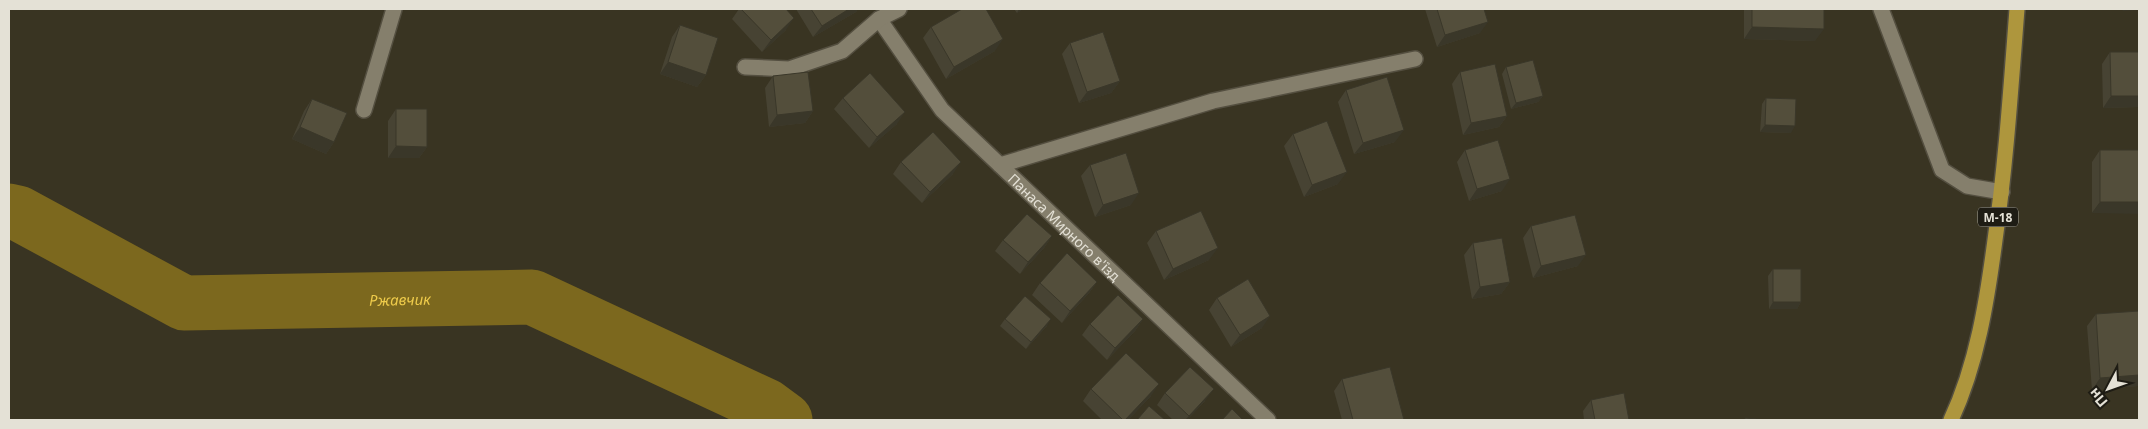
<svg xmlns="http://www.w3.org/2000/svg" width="2148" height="429" font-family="'Noto Sans',sans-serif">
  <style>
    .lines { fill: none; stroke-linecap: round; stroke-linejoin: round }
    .river { stroke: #7c681e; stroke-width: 55 }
    .street-casing { stroke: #544f40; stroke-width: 18 }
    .highway-casing { stroke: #544f40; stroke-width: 18 }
    .street { stroke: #857f6c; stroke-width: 15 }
    .highway { stroke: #ae963d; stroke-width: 15 }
    .wall { fill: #474333 }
    .shaded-wall { fill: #3a3729 }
    .building { fill: #534e3b; stroke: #3a3729 }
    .labels { text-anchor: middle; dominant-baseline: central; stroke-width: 5; stroke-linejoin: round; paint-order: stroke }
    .shield { fill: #1e1c14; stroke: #a9a69c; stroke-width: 1 }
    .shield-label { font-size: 12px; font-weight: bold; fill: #e4e1d6 }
    .street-label { font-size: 14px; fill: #e4e1d6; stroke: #1e1c14 }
    .water-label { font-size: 15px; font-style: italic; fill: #eecb4b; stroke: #1e1c14 }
  </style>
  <rect width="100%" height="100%" fill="#393422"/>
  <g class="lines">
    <path class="river" id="s1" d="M9,211L18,213L184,303L532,297L766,406L785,420"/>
    <g class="street-casing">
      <g id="street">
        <path d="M1881,9L1942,170L1967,186L2002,192"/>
        <path id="s2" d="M879,19L942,110L1268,420"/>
        <path d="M745,67L789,69L842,51L879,19L899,9"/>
        <path d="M364,110L394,9"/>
        <path d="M1000,165L1213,101L1415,59"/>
      </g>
    </g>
    <g class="highway-casing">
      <path id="highway" d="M1951,420C1977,364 1987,301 1995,240C2006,163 2011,86 2017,9"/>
    </g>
    <use href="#street" class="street"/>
    <use href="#highway" class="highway"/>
  </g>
  <path class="wall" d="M739,9H786V30L762,52L732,19Z
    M796,9H858L856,12L813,37Z
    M1014,9H1023L1017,13Z
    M1425,9H1484L1480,33L1437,47Z
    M1744,9H1824L1815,41L1744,39Z
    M680,25L706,75L697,87L660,74L672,37Z
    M931,27L995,51L946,79L923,38Z
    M1070,43L1120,81L1111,93L1079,103L1062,54Z
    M2110,52L2139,107L2103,108L2102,64Z
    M1506,67L1543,96L1538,102L1511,109L1502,74Z
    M1460,72L1507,116L1499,127L1463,135L1452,84Z
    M773,76L813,111L805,123L769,127L765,88Z
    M1346,90L1395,142L1354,154L1338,102Z
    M843,98L897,124L869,148L834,109Z
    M1766,98L1791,133L1760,132L1762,104Z
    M312,99L334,142L326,154L292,139L304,111Z
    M396,109L427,147L419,158H388V121Z
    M1293,134L1338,184L1304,197L1284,146Z
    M1465,150L1502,191L1469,201L1457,162Z
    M2100,150H2139L2092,213V162Z
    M901,162L953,174L922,203L893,174Z
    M1090,165L1131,205L1095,217L1081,176Z
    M1531,226L1578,266L1533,278L1523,238Z
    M1156,231L1209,260L1164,280L1147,243Z
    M1052,236L1044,248L1020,274L995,251L1003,240Z
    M1473,243L1510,282L1501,294L1472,299L1464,255Z
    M1773,269L1801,302L1797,309H1769L1768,276Z
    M1097,282L1089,293L1062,323L1032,295L1040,283Z
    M1217,298L1262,328L1231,347L1209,310Z
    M2139,311V384L2138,386L2092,390L2087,326L2096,314Z
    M1005,319L1047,326L1026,349L1000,326Z
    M1143,319L1135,331L1107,360L1082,335L1090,324Z
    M1342,379L1404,420H1342L1334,391Z
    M1091,389L1151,396L1128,420H1102L1083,401Z
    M1165,393L1205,401L1187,420H1173L1157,405Z
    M1591,400L1629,420H1584L1583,411Z"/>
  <path class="shaded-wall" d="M849,9H858L856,12L813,37L822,26Z
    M1019,9H1023L1017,13Z
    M2124,9H2139V10L2122,11Z
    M794,18L786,30L762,52L771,40Z
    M1488,22L1480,33L1437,47L1445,35Z
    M1752,27L1824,29L1815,41L1744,39Z
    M1003,39L995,51L946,79L954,67Z
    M668,62L706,75L697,87L660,74Z
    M1120,81L1111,93L1079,103L1087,92Z
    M1543,96L1538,102L1511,109L1516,103Z
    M2111,96H2139V107L2103,108Z
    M813,111L805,123L769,127L777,115Z
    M905,112L897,124L869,148L877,137Z
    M1507,116L1499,127L1463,135L1471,123Z
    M1765,125L1795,126L1791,133L1760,132Z
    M300,127L334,142L326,154L292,139Z
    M1404,130L1395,142L1354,154L1363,143Z
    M396,146L427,147L419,158H388Z
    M961,162L953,174L922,203L930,192Z
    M1347,172L1338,184L1304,197L1312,185Z
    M1510,179L1502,191L1469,201L1477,189Z
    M1139,193L1131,205L1095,217L1103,205Z
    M2100,202H2139V214L2092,213Z
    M1052,236L1044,248L1020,274L1028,262Z
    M1218,248L1209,260L1164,280L1173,269Z
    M1586,255L1578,266L1533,278L1541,266Z
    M1097,282L1089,293L1062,323L1070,311Z
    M1510,282L1501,294L1472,299L1480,287Z
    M1773,302H1801L1797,309H1769Z
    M1270,316L1262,328L1231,347L1240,335Z
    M1051,319L1047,326L1026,349L1031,342Z
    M1143,319L1135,331L1107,360L1115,348Z
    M2139,375V384L2138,386L2092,390L2100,378Z
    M1159,384L1151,396L1128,420H1125Z
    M1214,389L1205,401L1187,420H1185L1189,416Z"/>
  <path class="building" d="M741,9H786L794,18L771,40Z
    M811,9H849L822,26Z
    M962,9H986L1003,39L954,67L931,27Z
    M1437,9H1484L1488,22L1445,35Z
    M1752,9H1824V29L1752,27Z
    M680,25L718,38L706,75L668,62Z
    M1103,32L1120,81L1087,92L1070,43Z
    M2110,52H2139V96H2111Z
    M1533,60L1543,96L1516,103L1506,67Z
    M1495,64L1507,116L1471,123L1460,72Z
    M808,72L813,111L777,115L773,76Z
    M870,73L905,112L877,137L843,98Z
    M1387,77L1404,130L1363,143L1346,90Z
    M1766,98L1796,99L1795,126L1765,125Z
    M312,99L347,113L334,142L300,127Z
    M396,109H427V147L396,146Z
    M1327,121L1347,172L1312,185L1293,134Z
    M933,132L961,162L930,192L901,162Z
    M1498,140L1510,179L1477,189L1465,150Z
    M2100,150H2139V202H2100Z
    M1126,153L1139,193L1103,205L1090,165Z
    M1201,211L1218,248L1173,269L1156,231Z
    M1027,214L1052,236L1028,262L1003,240Z
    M1575,215L1586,255L1541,266L1531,226Z
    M1502,238L1510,282L1480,287L1473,243Z
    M1067,253L1097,282L1070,311L1040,283Z
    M1773,269H1801V302H1773Z
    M1248,279L1270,316L1240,335L1217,298Z
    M1118,295L1143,319L1115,348L1090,324Z
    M1025,296L1051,319L1031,342L1005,319Z
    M2139,311V375L2100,378L2096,314Z
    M1126,353L1159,384L1125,420H1123L1091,389Z
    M1190,367L1214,389L1189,416L1165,393Z
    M1390,367L1404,420H1353L1342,379Z
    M1624,393L1629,420H1595L1591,400Z
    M1149,406L1165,420H1137Z
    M1232,409L1243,420H1222Z
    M1745,418L1769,420H1745Z"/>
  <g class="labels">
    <rect class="shield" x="1978" y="207.5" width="40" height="19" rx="4"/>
    <g class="shield-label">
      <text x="1998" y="217">М-18</text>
    </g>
    <g class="street-label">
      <text stroke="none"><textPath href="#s2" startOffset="280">Панаса Мирного в'їзд</textPath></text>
    </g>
    <g class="water-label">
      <text stroke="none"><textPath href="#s1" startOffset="414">Ржавчик</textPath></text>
    </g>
  </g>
  <rect width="2148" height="429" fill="none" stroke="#e4e1d6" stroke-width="20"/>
  <g transform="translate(2108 389) rotate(229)" stroke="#1e1c14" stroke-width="4" paint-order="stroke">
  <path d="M0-4L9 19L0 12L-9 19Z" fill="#e4e1d6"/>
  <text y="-8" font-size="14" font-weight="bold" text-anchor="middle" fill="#e4e1d6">Пн</text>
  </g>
</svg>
